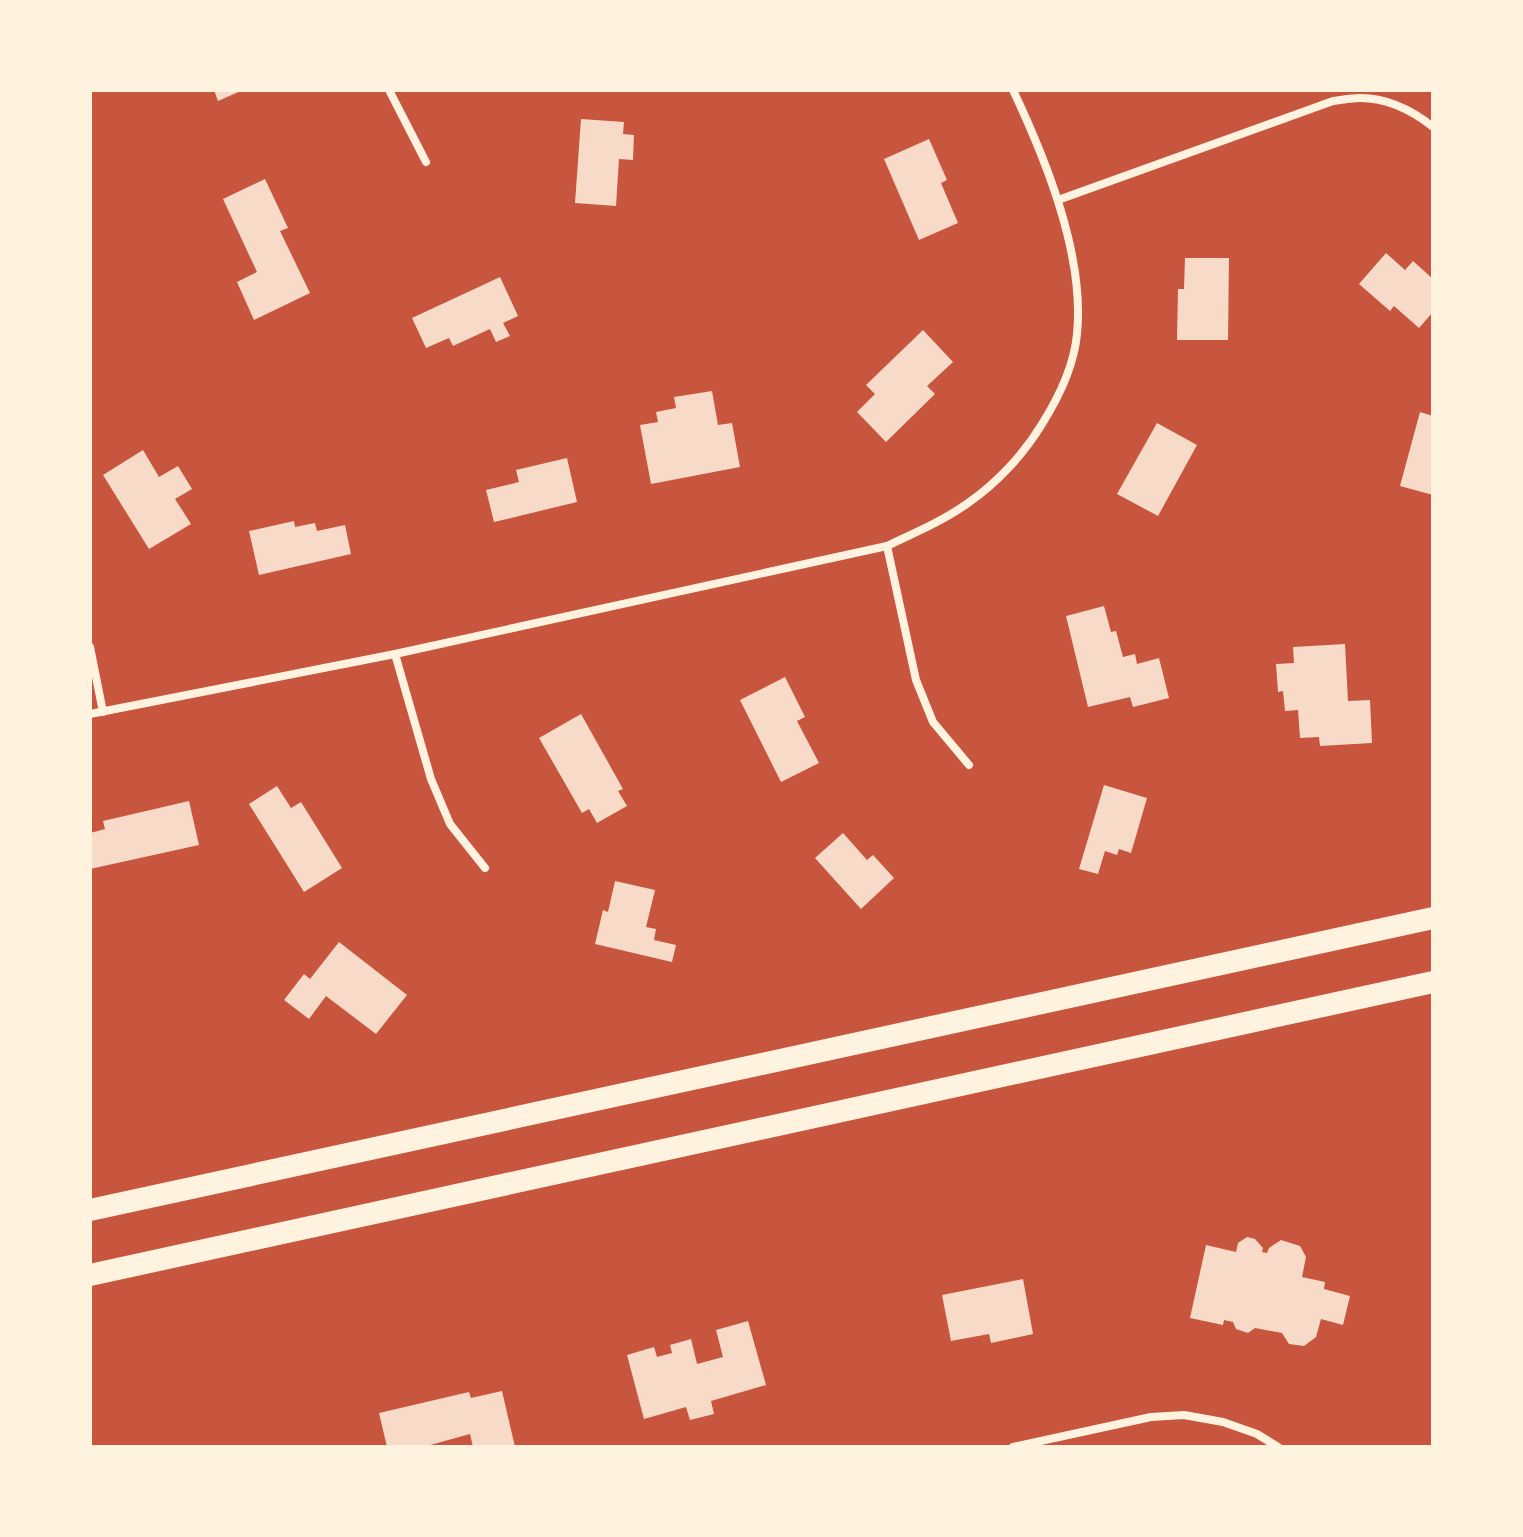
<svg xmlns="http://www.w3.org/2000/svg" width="1523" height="1537" font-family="Poppins,sans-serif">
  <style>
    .building { fill: #f7dbc8 }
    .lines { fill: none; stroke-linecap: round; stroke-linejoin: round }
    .minor { stroke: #fff3e0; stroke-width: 8 }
    .trunk { stroke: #fff3e0; stroke-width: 22 }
  </style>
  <rect width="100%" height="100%" fill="#c8553d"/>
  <path class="building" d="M214,90H243L218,101Z
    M581,119L624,122L623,134L634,135L633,160L619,159L616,206L575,203Z
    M929,139L947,180L941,183L958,223L919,240L884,159Z
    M265,179L288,228L280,231L310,293L254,320L237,282L257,272L223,199Z
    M1386,253L1405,270L1413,261L1433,279V312L1419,328L1394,306L1390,311L1359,284Z
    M1185,258H1229L1228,340H1177L1178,289H1184Z
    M500,277L518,316L503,323L510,336L496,342L490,329L453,346L449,338L426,348L412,318Z
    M923,330L953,362L927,386L935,394L886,442L857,412L875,394L866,385Z
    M712,391L718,425L732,423L740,467L651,484L640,425L658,422L656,412L676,408L674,397Z
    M1420,412L1433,416V495L1400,486Z
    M1157,423L1197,445L1158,516L1117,494Z
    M143,450L159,477L178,466L192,489L175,499L191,524L149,549L103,475Z
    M567,458L577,502L494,522L486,490L519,482L516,470Z
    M294,521L295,527L315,523L317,531L345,525L351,554L259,575L249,531Z
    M1104,606L1111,632L1116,631L1123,657L1135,654L1137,664L1159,658L1169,698L1133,707L1130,697L1088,707L1066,616Z
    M1345,644L1348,701L1370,700L1372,743L1320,746L1319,737L1300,738L1298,710L1285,711L1283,691L1278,692L1276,664L1294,663L1293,647Z
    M785,677L805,717L797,721L819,763L781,782L740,700Z
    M581,714L623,789L618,791L627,806L597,823L589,809L582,813L539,738Z
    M1104,785L1147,798L1131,853L1119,849L1117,855L1105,851L1098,874L1079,869Z
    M277,786L291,808L301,802L342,868L304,892L249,804Z
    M189,801L199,845L90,869V833L105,829L103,821Z
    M843,833L867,860L873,855L894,878L861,909L815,858Z
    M615,881L655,890L646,927L656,929L654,940L676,945L672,962L595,944L603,910L608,912Z
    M339,942L407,995L376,1034L326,996L309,1019L284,1000L304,974L310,979Z
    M1247,1237L1255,1239L1263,1248L1262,1252L1267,1253L1269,1248L1281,1240L1300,1246L1306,1257L1302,1277L1325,1282L1324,1289L1350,1296L1343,1325L1321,1319L1316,1337L1304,1346L1289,1344L1282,1333L1255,1328L1248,1333L1236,1329L1233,1322L1224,1320L1223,1325L1190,1318L1206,1245L1236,1252L1238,1243Z
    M1023,1279L1033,1334L991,1343L989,1334L951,1341L942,1295Z
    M748,1321L766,1385L711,1401L714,1414L690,1420L686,1407L644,1419L627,1355L654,1347L657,1357L672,1353L670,1345L691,1339L697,1364L723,1357L716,1330Z
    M502,1391L515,1447H473L470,1434L423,1447H387L379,1413L469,1392L471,1398Z"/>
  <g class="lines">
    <path class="minor" d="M389,90L426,162
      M1058,200L1333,101C1342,100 1351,98 1360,98C1387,98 1413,111 1433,127
      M887,546L916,680L933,722L969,765
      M90,647L103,712
      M395,654L431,779L450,824L485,868
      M90,714L395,654L887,546C914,533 943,521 968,503C997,483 1024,454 1042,424C1059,397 1074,366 1077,334C1085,256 1046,160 1013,90
      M1013,1447L1151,1417L1184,1415L1223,1422L1257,1434L1278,1447"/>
    <path class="trunk" d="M90,1210L1433,918
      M90,1275L1433,982"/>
  </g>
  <rect width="1523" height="1537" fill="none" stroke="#fff3e0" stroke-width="184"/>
</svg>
